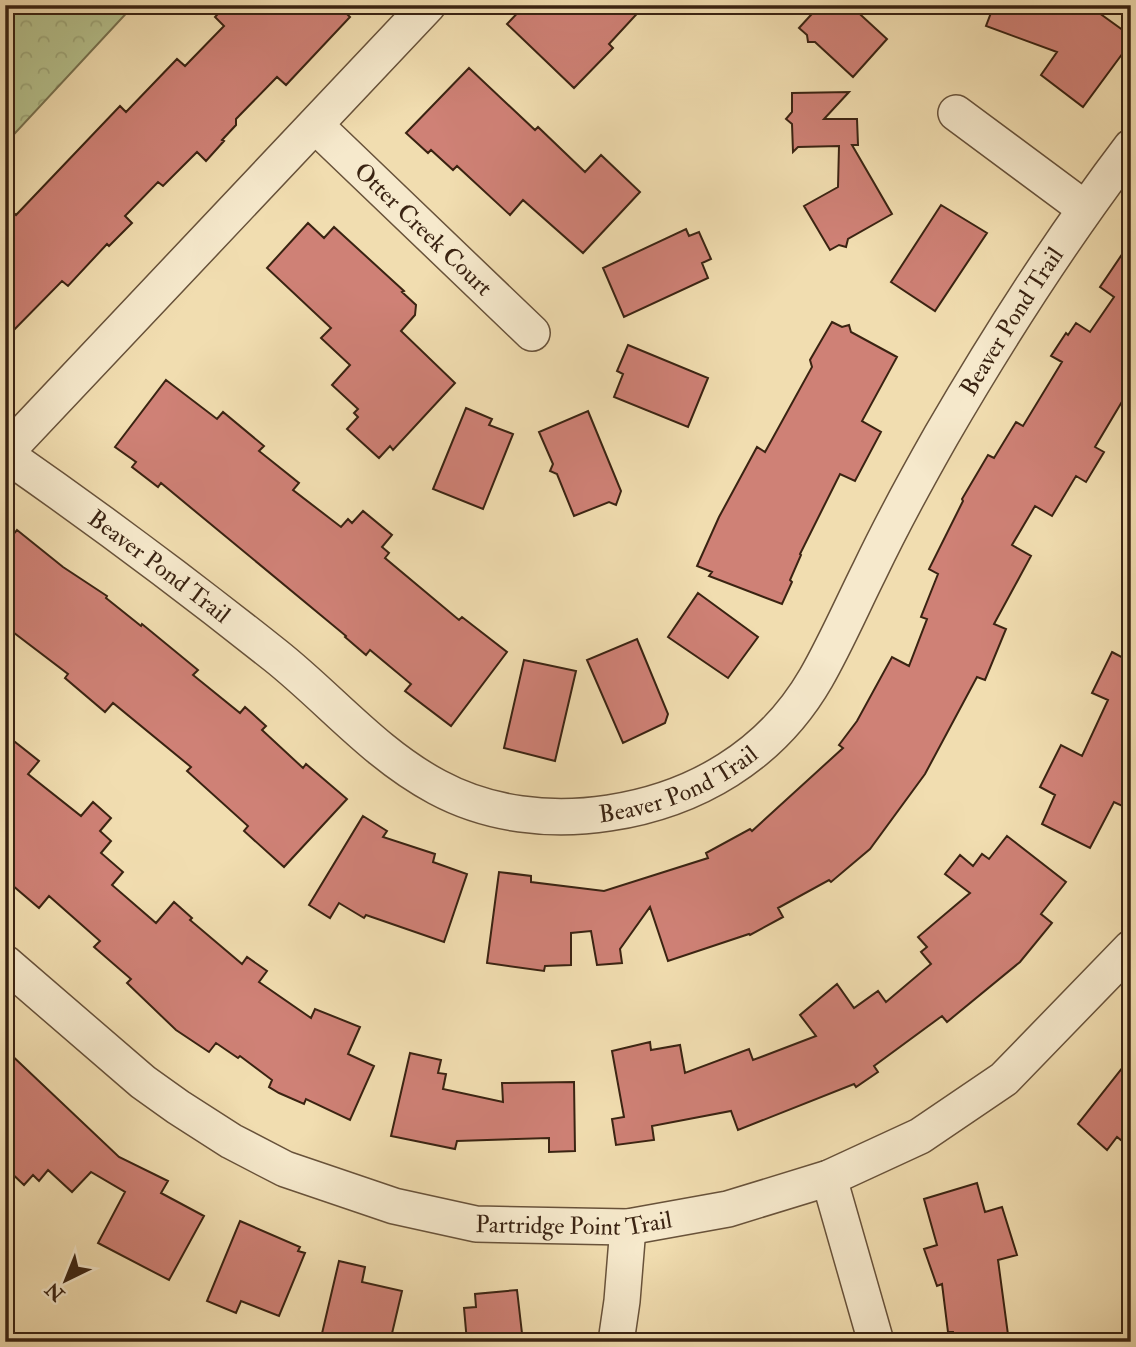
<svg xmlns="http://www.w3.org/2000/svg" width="1136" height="1347" font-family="'IM FELL Double Pica',serif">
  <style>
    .forest { fill: url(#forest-crowns); stroke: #787250; stroke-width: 2 }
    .building { fill: #cf8176; stroke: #3a2312; stroke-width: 2 }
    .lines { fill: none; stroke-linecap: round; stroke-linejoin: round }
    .minor-casing { stroke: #68523a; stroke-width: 38 }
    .minor { stroke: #f6e9cc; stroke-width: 35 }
    .labels { text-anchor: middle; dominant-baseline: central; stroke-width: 6; stroke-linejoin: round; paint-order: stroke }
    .street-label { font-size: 24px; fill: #3a2312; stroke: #f6e9cc }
  </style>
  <defs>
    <pattern id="forest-crowns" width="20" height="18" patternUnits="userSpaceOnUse" patternTransform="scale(1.75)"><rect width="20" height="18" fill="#b6c28e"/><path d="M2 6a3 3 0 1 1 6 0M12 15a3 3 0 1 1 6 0" fill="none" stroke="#9da679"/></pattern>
  </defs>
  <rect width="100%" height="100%" fill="#f1ddb0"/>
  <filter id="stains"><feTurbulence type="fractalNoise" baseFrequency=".00286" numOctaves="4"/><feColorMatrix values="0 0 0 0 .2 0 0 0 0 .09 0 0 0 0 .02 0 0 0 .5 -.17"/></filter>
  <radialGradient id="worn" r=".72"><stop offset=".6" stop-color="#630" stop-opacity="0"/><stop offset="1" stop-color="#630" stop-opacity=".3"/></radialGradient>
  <path class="forest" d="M5,5H134L5,144Z"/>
  <path class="building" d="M226,5H338L350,17L286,85L277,77L236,119V125L222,140L224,141L206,161L197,152L163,186L158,182L125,216L132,223L109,246L107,244L68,286L62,281L5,339V205L16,215L120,106L126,112L177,59L185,66L224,26L215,17Z
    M525,5H645L609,44L613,48L574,88L507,24Z
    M820,5H850L887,39L853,77L815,42H808L807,35L799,28Z
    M994,5H1088L1131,36V42L1083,107L1041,75L1057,52L986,26Z
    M469,68L535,130L538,127L585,172L601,155L640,192L583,253L523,200L510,215L457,166L453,170L431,150L428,153L406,133Z
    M849,92L824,119H857L858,145H852L892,214L848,239L846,247L839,245L830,250L804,206L838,187L839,146L798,147L793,152L792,124L786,119L792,112V93Z
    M941,205L987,233L935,311L891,282Z
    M308,223L324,238L334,227L404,291L402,292L416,305L415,315L401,331L455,383L393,450L390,446L379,458L347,429L358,417L354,413L358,409L332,385L350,365L321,338L331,328L267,268Z
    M686,229L689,236L699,232L711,259L702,263L708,278L624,317L603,268Z
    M1131,241V406L1123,400L1095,447L1104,452L1086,482L1076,476L1052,516L1035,506L1012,545L1031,556L994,624L1006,629L985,680L977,677L925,774L870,849L831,882L829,880L778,908L783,917L750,935L749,934L668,961L650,907L620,949L622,963L597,965L591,931L571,933V965L545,966L544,971L487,963L499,872L531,876V882L604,891L708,858L706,853L750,829L752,831L843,748L839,745L857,721L892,657L909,666L927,619L921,617L938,574L929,569L963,501L962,499L988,455L994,458L1016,422L1023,426L1062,362L1051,356L1066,333L1068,335L1076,323L1090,332L1114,297L1100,287Z
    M832,322L842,327L849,325L851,332L897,357L862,421L881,432L855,481L840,474L800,554L801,555L790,580L792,582L782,604L709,576L712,572L697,566L719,517L757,447L765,452L812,367L810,360Z
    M628,345L708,378L688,427L614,397L623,374L617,371Z
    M166,380L217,419L223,412L264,446L259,451L299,483L293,490L341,527L348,519L352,523L363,511L392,535L382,547L389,553L385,558L459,620L462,617L507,652L451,726L405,691L411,684L370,650L366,655L345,637L346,636L161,483L158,487L132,467L136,462L115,447Z
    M466,408L492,419L489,425L513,434L483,509L433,489Z
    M588,411L621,491L616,505L609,502L574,516L557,474L550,471L553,464L539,432Z
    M17,530L63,567L107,596L106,598L141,626L142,624L198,670L193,675L240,713L245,707L266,726L262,730L303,768L306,764L347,799L284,867L244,831L248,826L187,771L191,767L113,703L105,712L65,678L68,674L5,626V545Z
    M698,593L758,637L728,678L668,637Z
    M637,639L668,714L665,723L623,743L587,660Z
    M1112,652L1127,660L1131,652V810L1114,802L1090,848L1042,824L1055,795L1040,787L1061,745L1082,756L1108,700L1092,693Z
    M524,660L576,671L555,761L504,748Z
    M5,734L39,761L28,774L81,816L93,802L111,818L100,831L111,841L101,853L123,872L112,885L156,923L174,902L192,918L190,920L242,964L247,957L267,971L259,982L311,1018L315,1009L360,1027L348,1054L374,1066L350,1120L306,1099L304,1104L279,1093L269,1087L272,1080L240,1056L238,1058L216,1043L209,1052L176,1030L127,983L131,979L94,947L100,941L49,896L39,908L5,879Z
    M363,816L387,831L383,837L435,854L433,862L467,874L444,942L366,915L364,918L339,903L330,918L309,905Z
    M1007,836L1066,882L1041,914L1052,923L1020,962L947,1022L942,1016L874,1066L878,1072L856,1087L854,1084L738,1130L731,1111L652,1126L654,1140L616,1145L612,1119L624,1117L612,1051L650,1042L651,1050L680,1045L685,1073L749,1049L753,1060L816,1036L800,1015L837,984L854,1008L878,991L886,1002L931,964L921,952L927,947L918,937L970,893L945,874L960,855L973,866L982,854L989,859Z
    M5,1049L119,1157L168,1181L161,1193L204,1216L169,1280L98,1243L125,1192L91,1172L72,1192L48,1170L39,1181L33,1175L24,1185L5,1167Z
    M410,1053L441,1060L438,1073L446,1074L443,1089L503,1102L502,1083L574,1082L575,1151L549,1152V1138L457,1141L455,1149L391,1136Z
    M1131,1057V1148L1117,1137L1107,1150L1078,1124Z
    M977,1183L985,1212L1002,1207L1017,1255L998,1260L1009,1342H955L953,1332H948L942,1284L937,1286L924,1249L937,1245L924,1199Z
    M240,1221L300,1247L298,1251L305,1253L279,1316L241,1301L236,1313L207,1301Z
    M339,1261L365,1267L362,1282L402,1291L390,1342H320Z
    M517,1290L523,1342H467L464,1308L476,1307L475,1294Z"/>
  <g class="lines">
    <g class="minor-casing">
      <g id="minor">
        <path d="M956,113L1084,208"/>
        <path id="s1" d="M316,126L532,333"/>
        <path d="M5,453L428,5"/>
        <path id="s2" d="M5,454C97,518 188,586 276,656C330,699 375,754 437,787C489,815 550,822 609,813C695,800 771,756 816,678C836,643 852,606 870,570C892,524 916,480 941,436C999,336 1061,239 1131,147"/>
        <path id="s3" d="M5,963L143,1082L178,1107L231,1141L285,1169L394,1206L476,1224L628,1227L728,1209L829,1178L920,1136L1004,1079L1131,948"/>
        <path d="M829,1178L876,1342"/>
        <path d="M616,1342L622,1301L628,1227"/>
      </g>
    </g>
    <use href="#minor" class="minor"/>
  </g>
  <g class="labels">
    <g class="street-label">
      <text stroke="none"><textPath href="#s1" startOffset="149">Otter Creek Court</textPath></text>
      <text stroke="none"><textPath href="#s2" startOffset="1386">Beaver Pond Trail</textPath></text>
      <text stroke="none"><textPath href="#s2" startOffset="191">Beaver Pond Trail</textPath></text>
      <text stroke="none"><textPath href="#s2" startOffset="798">Beaver Pond Trail</textPath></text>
      <text stroke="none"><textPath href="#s3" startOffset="646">Partridge Point Trail</textPath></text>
    </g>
  </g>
  <rect width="1136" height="1347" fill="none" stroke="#f1ddb0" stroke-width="28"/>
  <rect x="7" y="7" width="1122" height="1333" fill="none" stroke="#3a2312" stroke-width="3.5"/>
  <rect x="14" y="14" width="1108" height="1319" fill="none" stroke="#3a2312" stroke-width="2"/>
  <g transform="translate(66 1280) rotate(223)" stroke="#f6e9cc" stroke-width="5" paint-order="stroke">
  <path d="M0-5L12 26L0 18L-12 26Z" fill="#3a2312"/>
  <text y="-10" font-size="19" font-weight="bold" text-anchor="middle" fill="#3a2312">N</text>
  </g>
  <rect width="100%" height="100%" filter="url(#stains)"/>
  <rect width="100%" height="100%" fill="url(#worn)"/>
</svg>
